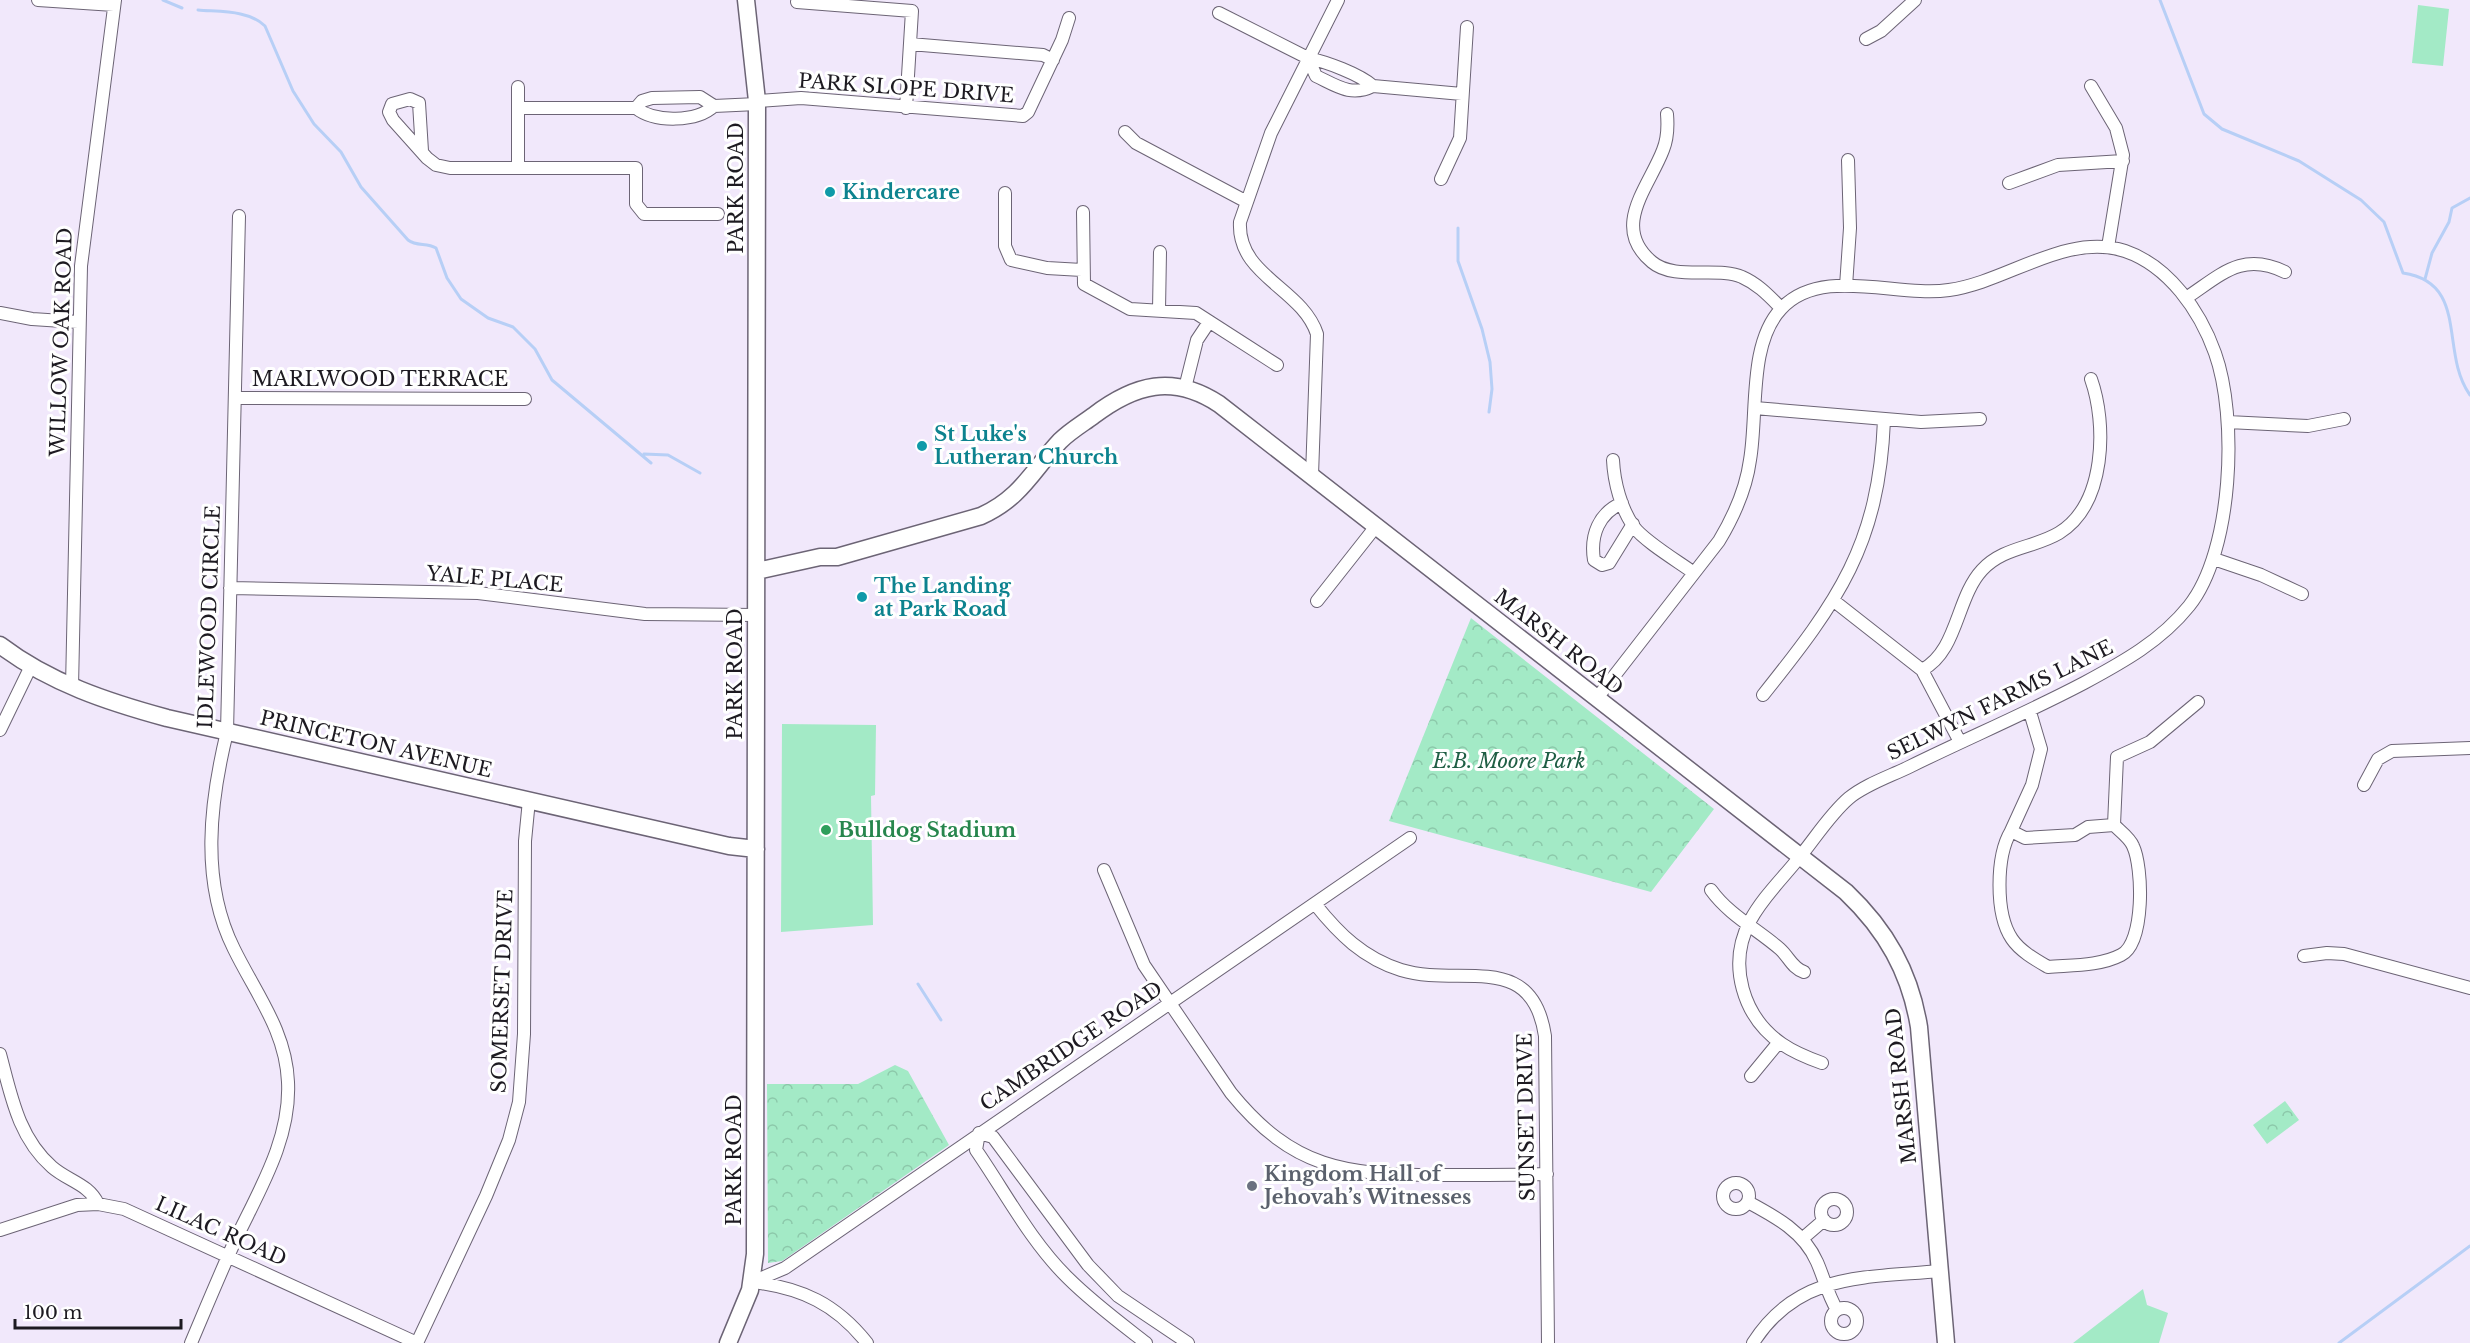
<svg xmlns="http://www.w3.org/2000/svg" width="2470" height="1343" font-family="'Libre Baskerville',serif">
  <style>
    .grass { fill: #a3eac6 }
    .park { fill: url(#park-crowns) }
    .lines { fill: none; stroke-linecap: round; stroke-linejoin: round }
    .stream { stroke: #b7cff6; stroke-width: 3 }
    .street-casing { stroke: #6c6475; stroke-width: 14 }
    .secondary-casing { stroke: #6c6475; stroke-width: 19 }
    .street { stroke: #fff; stroke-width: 12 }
    .secondary { stroke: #fff; stroke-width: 16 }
    .culture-dot { fill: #0f9aa8; stroke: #fff; stroke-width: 2 }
    .leisure-dot { fill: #2e9e5b; stroke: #fff; stroke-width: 2 }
    .worship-dot { fill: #6b7280; stroke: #fff; stroke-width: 2 }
    .labels { text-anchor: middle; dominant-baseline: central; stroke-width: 6; stroke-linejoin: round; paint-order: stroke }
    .street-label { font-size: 20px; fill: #1d1a21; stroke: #fff }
    .culture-label { font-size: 20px; font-weight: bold; fill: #0d838f; stroke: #fff; text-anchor: start }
    .park-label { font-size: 20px; font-style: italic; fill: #1f5e44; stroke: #fff }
    .leisure-label { font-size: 20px; font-weight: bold; fill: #27864d; stroke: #fff; text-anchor: start }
    .worship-label { font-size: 20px; font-weight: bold; fill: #5b616d; stroke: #fff; text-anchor: start }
  </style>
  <defs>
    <pattern id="park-crowns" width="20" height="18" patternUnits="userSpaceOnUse" patternTransform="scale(1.5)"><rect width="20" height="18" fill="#a3eac6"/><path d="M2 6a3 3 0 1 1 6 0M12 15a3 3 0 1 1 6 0" fill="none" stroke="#8cc8aa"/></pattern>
  </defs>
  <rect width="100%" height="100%" fill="#f1e8fb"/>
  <path class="grass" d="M2418,5L2449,9L2443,66L2412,63Z
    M782,724L876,725L875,795L871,796L873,925L781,932Z
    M2143,1289L2147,1305L2168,1313L2159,1343H2073Z"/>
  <path class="park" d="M1471,618L1714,809L1651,892L1389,821Z
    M895,1065L908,1071L949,1145L782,1261L768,1263L767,1084H858Z
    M2285,1101L2299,1120L2267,1144L2253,1125Z"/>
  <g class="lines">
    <path class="stream" d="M163,0L182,8
      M2160,0L2204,114L2222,129L2299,161L2361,200L2384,222L2403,273C2470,283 2439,352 2470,395
      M198,10C220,12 249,10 265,26L293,91L314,124L341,152L361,187L408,240C417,247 427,242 436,248L447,278L461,299L488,318L513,327L535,349L552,380L651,463
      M1458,228V261L1482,329L1490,362L1492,389L1489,412
      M2425,279L2432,253L2449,222L2452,208L2470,198
      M644,454L668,455L700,473
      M918,984L941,1020
      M2339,1343L2470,1246"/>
    <g class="street-casing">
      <path id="street" d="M38,0L114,5
        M797,2L912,11L906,108
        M1219,13L1308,58C1327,62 1359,74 1373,86C1351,97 1337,86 1316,76L1308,58
        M1866,39L1881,31L1915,0
        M910,44L1043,55L1053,60
        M1373,86L1462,94
        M2091,86L2116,128L2123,155L2108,247
        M518,87V168
        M757,101L801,98L1023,116L1028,112L1062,40L1069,18
        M518,108H636
        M636,108L642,101L652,98L700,97L714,106L757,104
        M636,108C655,123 697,122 714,106
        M1667,114C1668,126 1668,138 1663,150C1649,187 1610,227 1652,262C1674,281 1719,266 1742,277C1758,284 1769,296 1781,308
        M1125,132L1136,143L1247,202
        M422,151L419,103L410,99L392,104L389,112L393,120L427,158L436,165L450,168H636V204L644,214H718
        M1441,179L1460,138L1467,27
        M2009,183L2058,165L2123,161
        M1005,193V246L1011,260L1047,268L1082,270
        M1083,212L1084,284L1130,309L1196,313L1277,365
        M1846,286L1850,228L1848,160
        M2186,298C2221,275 2242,251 2285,272
        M1159,310L1160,252
        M0,313L32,319L78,322
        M1185,388L1197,340L1209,322
        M235,398L525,399
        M1755,408L1921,422L1980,419
        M2228,422L2308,426L2344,419
        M1613,460C1614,482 1621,509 1634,527C1644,541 1679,562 1694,573
        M1312,475L1317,334C1302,288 1237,276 1240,222L1271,133L1338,0
        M1622,503C1599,513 1590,535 1594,560L1602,565L1609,563L1633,524
        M2214,559L2261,575L2302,594
        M230,588L478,593L645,614L756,615
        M1317,601L1377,525
        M1834,601L1922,670L1960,742
        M1922,670C1958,651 1956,598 1982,570C2003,547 2034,548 2059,533C2106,504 2107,424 2091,379
        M72,687L81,266L115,0
        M1763,695C1838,601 1879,545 1884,420
        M1597,698L1719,541C1734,516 1746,490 1750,460C1758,414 1748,344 1781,309C1821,265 1897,298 1949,290C2007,282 2066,232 2125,251C2169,266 2200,311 2215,353C2238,417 2233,551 2189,606C2161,641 2123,662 2084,683C2027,713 1968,738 1911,766C1891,776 1866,784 1849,798C1830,814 1814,840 1798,859C1782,879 1762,898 1750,921C1727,965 1743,1017 1782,1044C1795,1053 1808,1058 1822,1063
        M0,730L31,666
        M2364,785L2378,759L2392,751L2470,748
        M2114,825L2117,757L2150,742L2198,702
        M2011,831C1996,856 1995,914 2012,939C2020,951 2036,960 2048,967C2072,965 2100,966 2121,955C2145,943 2143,867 2133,846C2130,838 2120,831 2114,825L2088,827L2075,835L2025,838L2011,831L2032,785L2041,749L2030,712
        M1104,870L1144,965L1231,1093C1293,1169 1345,1175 1437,1175C1474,1175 1510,1175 1547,1174
        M1711,890C1729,915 1757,929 1780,949C1789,957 1792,968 1804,972
        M1315,904C1339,934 1363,958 1401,970C1460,988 1532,949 1545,1036L1548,1343
        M2304,956L2327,953L2344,954L2470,988
        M0,1054C11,1095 18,1137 52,1167C68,1181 89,1184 98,1204
        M1751,1076L1779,1042
        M1723 1196a13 13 0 1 1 26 0a13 13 0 1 1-26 0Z
        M1821 1212a13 13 0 1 1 26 0a13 13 0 1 1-26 0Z
        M1748,1202C1776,1217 1804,1232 1817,1262C1824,1278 1828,1295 1837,1310
        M0,1230L77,1205L98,1204L124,1209L417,1343
        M1802,1239L1824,1220
        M752,1282L785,1268L1410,838
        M753,1282C802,1288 836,1304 867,1343
        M1831 1321a13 13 0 1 1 26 0a13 13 0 1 1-26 0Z
        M191,1343C205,1310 219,1276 234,1243C258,1192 291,1140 288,1082C286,1031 256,994 234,949C200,881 210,802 227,732L239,216
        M417,1343L486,1196L509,1140L519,1102L524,1034L525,841L529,800
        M1146,1343C1119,1322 1092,1302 1068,1278C1031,1242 1005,1192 976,1150L979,1133L993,1137L1088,1265L1118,1296L1188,1343
        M1753,1343C1798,1272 1865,1278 1940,1271"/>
    </g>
    <g class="secondary-casing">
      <path id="secondary" d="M757,571L820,557H837L981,516C1021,498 1032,471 1060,441C1070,431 1082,424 1093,416C1135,384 1173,374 1219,404L1846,892C1886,930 1910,972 1919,1027L1946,1343
        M0,645C50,683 108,702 167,718L729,846L756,849
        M728,1343L750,1290L755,1254L757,101L746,0"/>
    </g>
    <use href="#street" class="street"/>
    <use href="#secondary" class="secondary"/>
  </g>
  <g class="culture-dot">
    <circle cx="830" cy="192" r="6"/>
    <circle cx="922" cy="446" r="6"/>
    <circle cx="862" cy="597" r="6"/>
  </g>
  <circle class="leisure-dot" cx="826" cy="830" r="6"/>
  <circle class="worship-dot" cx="1252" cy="1186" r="6"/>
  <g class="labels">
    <g class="street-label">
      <text transform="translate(906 88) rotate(4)">PARK SLOPE DRIVE</text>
      <text transform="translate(736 188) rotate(-90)">PARK ROAD</text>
      <text transform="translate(61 342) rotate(-88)">WILLOW OAK ROAD</text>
      <text x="380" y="379">MARLWOOD TERRACE</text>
      <text transform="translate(495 579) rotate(5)">YALE PLACE</text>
      <text transform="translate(209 617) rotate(-88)">IDLEWOOD CIRCLE</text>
      <text transform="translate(1559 642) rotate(38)">MARSH ROAD</text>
      <text transform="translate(735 674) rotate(-90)">PARK ROAD</text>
      <text transform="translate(2000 700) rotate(-26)">SELWYN FARMS LANE</text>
      <text transform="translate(376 744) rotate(13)">PRINCETON AVENUE</text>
      <text transform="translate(502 991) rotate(-88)">SOMERSET DRIVE</text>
      <text transform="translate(1071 1046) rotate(-34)">CAMBRIDGE ROAD</text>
      <text transform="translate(1901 1086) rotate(-96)">MARSH ROAD</text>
      <text transform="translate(1526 1117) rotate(-91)">SUNSET DRIVE</text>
      <text transform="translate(734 1160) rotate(-90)">PARK ROAD</text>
      <text transform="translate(221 1231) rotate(24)">LILAC ROAD</text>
    </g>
    <g class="culture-label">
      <text x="842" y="192">Kindercare</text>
      <text x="934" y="434">St Luke's<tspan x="934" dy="23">Lutheran Church</tspan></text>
      <text x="874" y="586">The Landing<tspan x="874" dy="23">at Park Road</tspan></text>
    </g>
    <g class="park-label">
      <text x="1509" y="761">E.B. Moore Park</text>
    </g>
    <g class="leisure-label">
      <text x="838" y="830">Bulldog Stadium</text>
    </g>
    <g class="worship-label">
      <text x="1264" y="1174">Kingdom Hall of<tspan x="1264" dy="23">Jehovah’s Witnesses</tspan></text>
    </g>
  </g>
  <path d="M15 1319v9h166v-9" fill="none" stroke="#1d1a21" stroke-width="3"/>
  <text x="24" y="1319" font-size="18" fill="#1d1a21" stroke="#ffffff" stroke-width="4.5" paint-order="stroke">100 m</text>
</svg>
